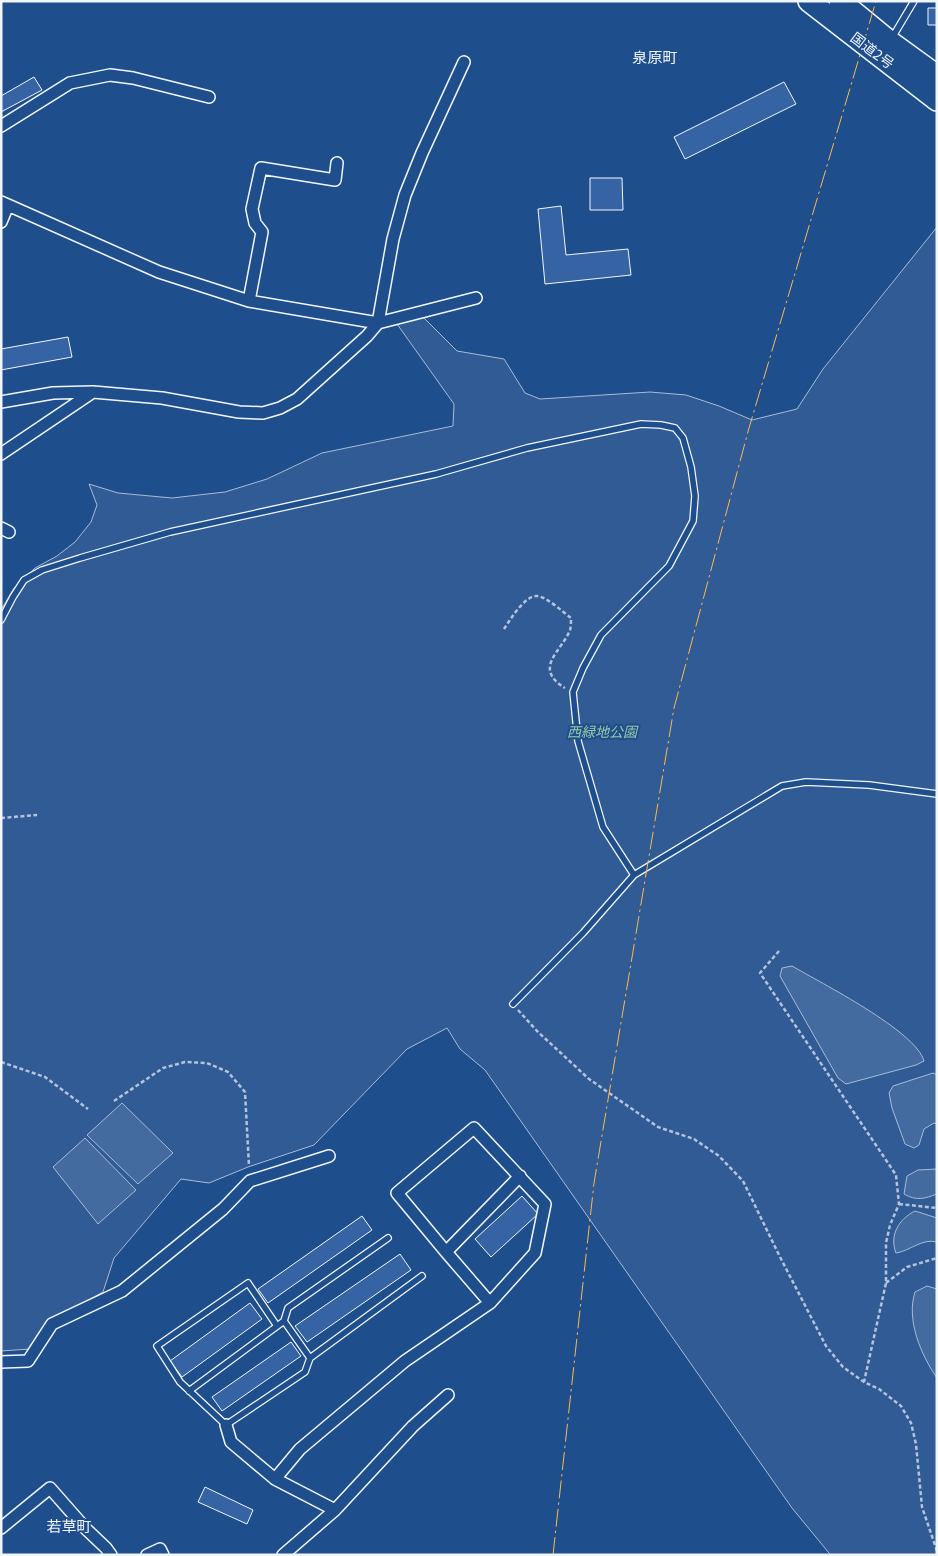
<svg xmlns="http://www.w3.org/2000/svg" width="938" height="1556" font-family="Georgia,'Noto Sans JP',serif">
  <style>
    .built { fill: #305b95; stroke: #a8bbd7 }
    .water { fill: #446ba0; stroke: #a8bbd7 }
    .building { fill: #3563a3; stroke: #f2f6ff }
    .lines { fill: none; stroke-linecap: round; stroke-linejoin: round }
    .lane-casing { stroke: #f2f6ff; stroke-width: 8 }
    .street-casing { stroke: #f2f6ff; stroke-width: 14 }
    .highway-casing { stroke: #f2f6ff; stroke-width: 24 }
    .path { stroke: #b3c4dc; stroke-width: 2.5; stroke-dasharray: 4 2.5; stroke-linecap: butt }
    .lane { stroke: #1f4e8c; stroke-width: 5.5 }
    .street { stroke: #1f4e8c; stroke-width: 11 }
    .highway { stroke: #1f4e8c; stroke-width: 21 }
    .power { stroke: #ffb74d; stroke-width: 1; stroke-dasharray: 18 4 2.5 4; stroke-linecap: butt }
    .labels { text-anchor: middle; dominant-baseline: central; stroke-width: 4; stroke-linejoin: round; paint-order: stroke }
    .street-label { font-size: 14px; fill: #f2f6ff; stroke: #1f4e8c }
    .park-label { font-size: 14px; font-style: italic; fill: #97c8a6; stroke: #1f4e8c }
    .neighbourhood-label { font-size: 15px; fill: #f2f6ff; stroke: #1f4e8c }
  </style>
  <rect width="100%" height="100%" fill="#1f4e8c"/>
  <path class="built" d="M937,227V1555H831L829,1553L792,1508L485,1070L460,1049L447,1028L407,1049L314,1145L248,1167L209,1183L181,1179L114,1258L103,1292L53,1320L30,1349L1,1351V610L14,588L35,568L57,556L75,542L91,522L97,505L89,484L118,493L172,498L225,492L267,479L322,453L453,426L454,404L397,324L421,315L457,351L504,359L525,393L540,399L650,392L686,395L719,406L752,420L797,409L823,369Z"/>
  <path class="water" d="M792,966C821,983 916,1031 924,1061L916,1065L846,1084L838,1078L780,976L782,968Z
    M933,1073L937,1075V1124L934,1123L924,1129L919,1145L914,1148L905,1144L892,1108L889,1093L893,1086Z
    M122,1103L173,1153L138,1184L87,1135Z
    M85,1138L136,1190L98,1224L53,1167Z
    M937,1169V1194C924,1199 916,1201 904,1194L907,1176L918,1170Z
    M915,1211L937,1218V1242C922,1238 910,1251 896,1253C889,1235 899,1219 915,1211Z
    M927,1286L937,1289V1378C921,1355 906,1320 915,1292Z"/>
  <path class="building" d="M928,8H937V25H928Z
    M34,77L42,90L1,112V96Z
    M784,82L796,104L685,159L674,137Z
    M590,178H622L623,210H590Z
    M561,206L566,255L628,249L631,275L545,284L538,209Z
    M68,337L72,357L1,370V349Z
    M522,1196L538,1214L491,1257L475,1239Z
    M362,1216L372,1230L268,1303L258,1289Z
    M400,1254L411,1270L307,1342L295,1326Z
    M250,1303L262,1319L182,1377L170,1361Z
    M291,1342L301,1356L222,1411L212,1397Z
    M205,1487L253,1510L247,1524L198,1502Z"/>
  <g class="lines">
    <g class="lane-casing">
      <path id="lane" d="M892,38L914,1
        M1,620L13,597L24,580L42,570L80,558L170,532L436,474L527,448L641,424L661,425L675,428L683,438L691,467L695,496L693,521L669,566L601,635L583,668L573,692L578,741L603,827L634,875
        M513,1004L583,933L634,875L782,786L806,782L869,785L937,794
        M284,1321L310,1358
        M277,1326L248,1283L157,1346L180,1382L226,1425L305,1372L310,1358L422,1276
        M189,1391L284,1321L288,1308L388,1238"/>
    </g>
    <g class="street-casing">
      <path id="street" d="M1,126L70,83L110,75L133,78L209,97
        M1,202L159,272L249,301L378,323L476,298
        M1,222L8,205
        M249,301L262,232L255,223L252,209L261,168L335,180L337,163
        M1,402L53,393L93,392L162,398L239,412L263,413L280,408L297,399L367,336L378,323L393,239L405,195L422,153L464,62
        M1,454L93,392
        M1,528L9,532
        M446,1252L520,1176
        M1,1362L28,1361L52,1324L122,1291L223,1209L250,1181L329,1156
        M226,1425L231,1442L275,1479L335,1510
        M275,1479L300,1449L405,1361L490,1303L535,1253L545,1204L474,1128L397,1193L446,1252L490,1303
        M1,1528L50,1488L86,1529L106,1548L111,1555
        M147,1555L160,1549L163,1555
        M283,1555L335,1510L413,1426L448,1395"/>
    </g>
    <g class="highway-casing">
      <path id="highway" d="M809,1L937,100
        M840,1L890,42L937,76"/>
    </g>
    <path class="path" d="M504,629C510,620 525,595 537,596C547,597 563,612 571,618C571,622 571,627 570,630C562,651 532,668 565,688
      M1,818L37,815
      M779,951L760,973L888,1163L896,1175L899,1204L890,1225L886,1243V1283L864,1382
      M518,1010L537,1031L589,1079L658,1127L694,1139L719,1156L743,1181L779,1255L826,1346L843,1367L864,1382L879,1389L901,1406L911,1423L916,1444L922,1507L937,1551
      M1,1062L45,1077L88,1109
      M114,1101L163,1068L185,1062L207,1063L228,1072L245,1092L249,1166
      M899,1204L937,1208
      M886,1283L907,1267L937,1258"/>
    <use href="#lane" class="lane"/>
    <use href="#street" class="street"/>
    <use href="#highway" class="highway"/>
    <path class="power" d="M553,1555L594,1183L674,708L749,428L876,1"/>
  </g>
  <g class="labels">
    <g class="street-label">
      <text transform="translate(873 50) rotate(37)">国道2号</text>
    </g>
    <g class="park-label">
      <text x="602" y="731">西緑地公園</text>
    </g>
    <g class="neighbourhood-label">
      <text x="655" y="56">泉原町</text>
      <text x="69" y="1525">若草町</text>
    </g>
  </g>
  <rect width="938" height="1556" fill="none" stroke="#f2f6ff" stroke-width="5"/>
</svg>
